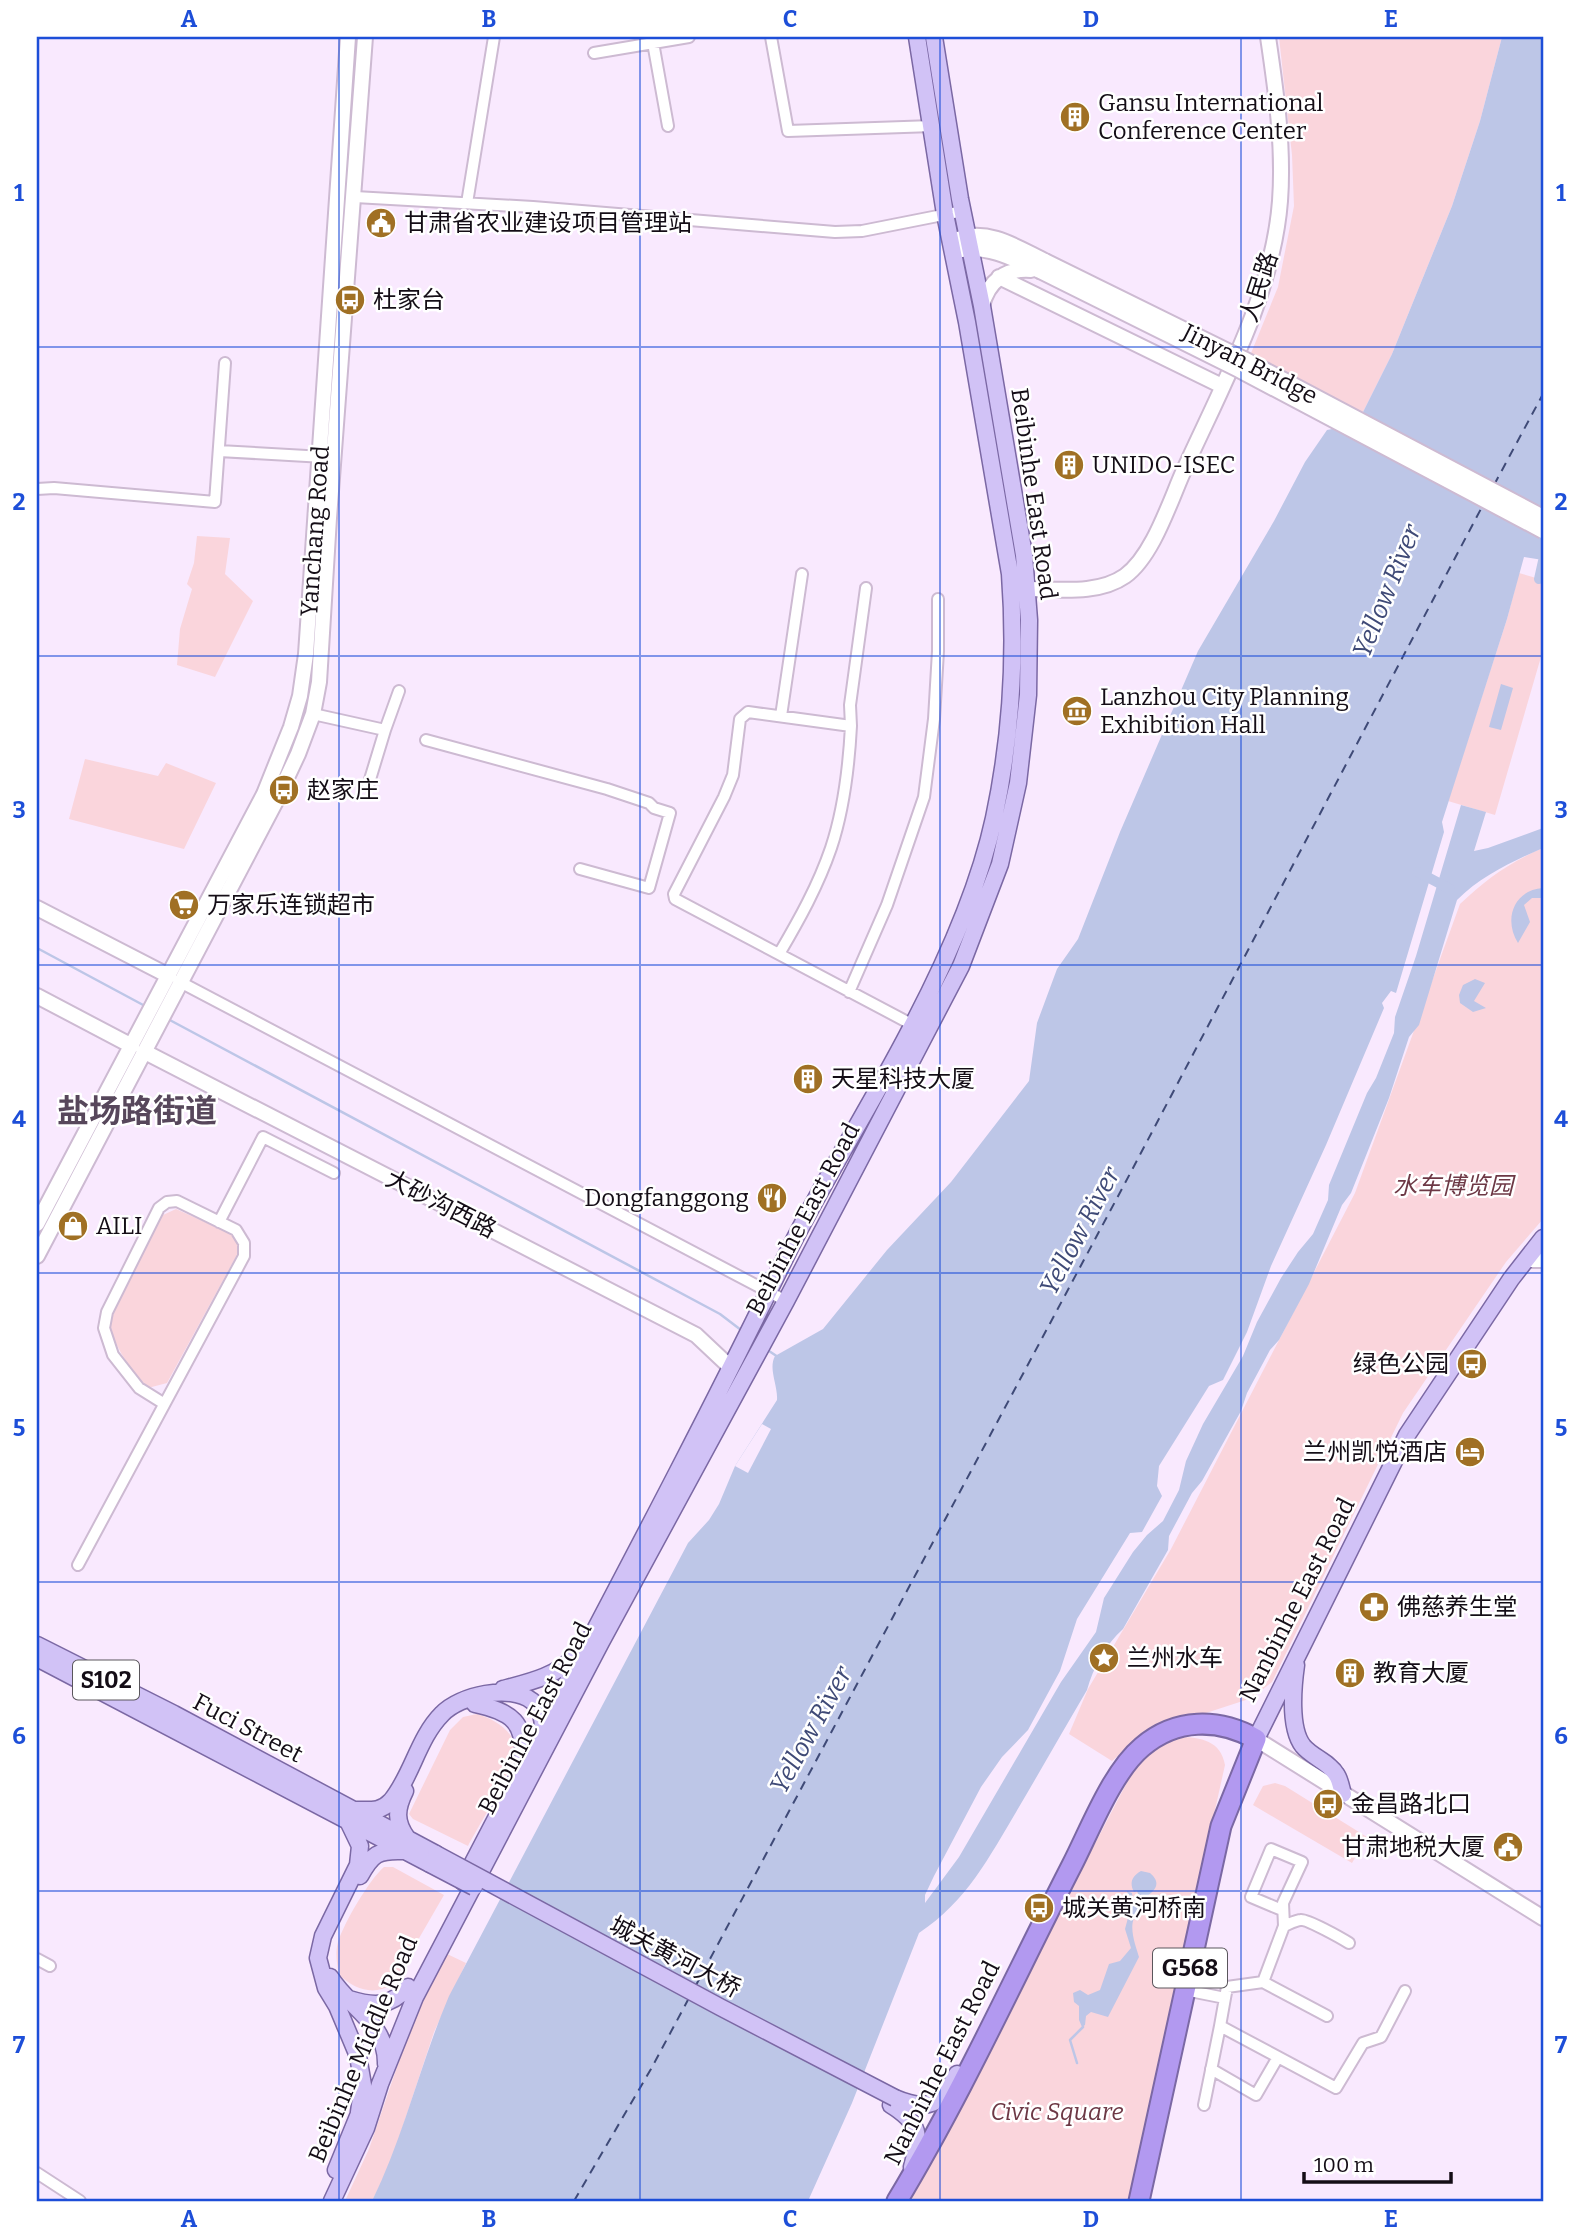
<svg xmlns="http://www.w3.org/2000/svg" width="1580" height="2238" font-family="Bitter,'Noto Sans SC',serif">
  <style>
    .green { fill: #fad5dc }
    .water { fill: #bdc6e7 }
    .pier { fill: #f9e9fe }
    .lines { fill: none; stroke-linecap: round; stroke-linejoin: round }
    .stream { stroke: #bdc6e7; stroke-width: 2.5 }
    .canal { stroke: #bdc6e7; stroke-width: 10 }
    .ferry { stroke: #3f4a77; stroke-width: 2; stroke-dasharray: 9 7; stroke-linecap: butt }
    .street-casing { stroke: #cdbad2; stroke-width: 14 }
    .secondary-casing { stroke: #cdbad2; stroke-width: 18 }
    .primary-casing { stroke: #7b68a4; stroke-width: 19 }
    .highway-casing { stroke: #7b68a4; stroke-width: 23 }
    .street { stroke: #fff; stroke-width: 10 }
    .secondary { stroke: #fff; stroke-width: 14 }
    .primary { stroke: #d1c2f6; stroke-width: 16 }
    .highway { stroke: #b299f0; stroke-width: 19 }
    .secondary-bridge-casing { stroke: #cdbad2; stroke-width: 18; stroke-linecap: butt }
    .primary-bridge-casing { stroke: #7b68a4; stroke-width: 19; stroke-linecap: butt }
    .secondary-bridge { stroke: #fff; stroke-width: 14 }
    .primary-bridge { stroke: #d1c2f6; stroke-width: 16 }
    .grid { fill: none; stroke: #1d4ed8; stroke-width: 2; stroke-opacity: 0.55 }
    .labels { text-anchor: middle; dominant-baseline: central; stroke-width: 5; stroke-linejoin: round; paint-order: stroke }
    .shield { fill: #fff; stroke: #5a565c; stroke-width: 2 }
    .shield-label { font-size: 23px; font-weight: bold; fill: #140d16 }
    .poi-label { font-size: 24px; fill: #140d16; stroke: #fff; text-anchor: start }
    .street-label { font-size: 24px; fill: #140d16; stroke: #fff }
    .park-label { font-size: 24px; font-style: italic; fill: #6d3845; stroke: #fff }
    .water-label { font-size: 26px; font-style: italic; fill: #3f4a77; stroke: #fff }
    .district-label { font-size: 32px; font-weight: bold; fill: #57475b; stroke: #fff }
    .neatline { fill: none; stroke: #1d4ed8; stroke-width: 2.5 }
    .grid-label { font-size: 23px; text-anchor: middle; font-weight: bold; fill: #1d4ed8 }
  </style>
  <rect width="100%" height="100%" fill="#f9e9fe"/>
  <path class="green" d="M1279,37H1502L1480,121L1452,206L1392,354L1357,424L1279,381L1271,395L1252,384L1247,363L1278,287L1294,206L1292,155Z
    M197,536L230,538L225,574L253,601L215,677L177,665L180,629L192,589L187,584L194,563Z
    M1519,573L1543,580V650L1495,815L1448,801L1507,619Z
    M85,759L158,776L166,763L216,783L184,849L69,819Z
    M1543,848V1219L1506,1262L1403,1413L1272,1682L1252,1698L1163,1727L1135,1741L1112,1761L1069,1734L1088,1689L1171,1549L1355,1193L1460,904C1486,879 1510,862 1543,848Z
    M176,1209L234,1235L238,1242V1253L167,1383L148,1388C132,1370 117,1353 111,1328C106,1308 152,1236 163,1215Z
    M477,1714C493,1719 513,1729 515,1748C517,1765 477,1828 468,1846L413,1819L409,1814L450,1730L463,1717Z
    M1179,1737C1201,1737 1221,1741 1225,1765L1128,2201H908L1134,1769L1148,1754Z
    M1275,1783L1285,1786L1367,1837L1352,1863L1253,1805L1263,1786Z
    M384,1867H393L444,1895L392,1985C372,1996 355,1989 339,1975C337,1964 335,1953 338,1942C344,1923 369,1880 384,1867Z
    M445,1953L466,1963L434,2032L390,2165L372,2201H345L369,2149L411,2026Z"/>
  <path class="water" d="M1502,37H1543V560L1524,557L1507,619L1442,822L1444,832L1396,993L1391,991L1382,1003L1384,1008L1326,1145L1271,1266L1247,1332L1223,1380L1209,1386L1159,1466L1157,1486L1162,1496L1142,1532L1130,1533L1077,1619L1060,1671L1028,1730L1002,1757L981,1787L934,1876L925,1895V1903L959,1857L1061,1682L1096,1632L1104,1598L1133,1552L1147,1535L1163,1521L1179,1490L1186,1461L1203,1424L1243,1356L1257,1322L1281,1278L1298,1252L1313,1234L1328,1200L1329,1185L1367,1093L1376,1078L1394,1033L1395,1017L1416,956L1461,805L1486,812L1474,851L1488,848L1543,828V848C1513,861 1481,876 1457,900L1419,1025L1409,1037L1389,1098L1351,1193L1342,1205L1309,1284L1279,1340L1270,1350L1247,1393L1241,1411L1202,1481L1192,1493L1169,1536L1168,1550L1123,1629C1106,1644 1093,1668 1087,1690C1064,1729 1042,1768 1019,1807C989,1857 968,1900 919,1933L852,2103L808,2201H372C404,2136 420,2064 449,1996L688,1543L709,1520L719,1504L735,1466L777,1400C778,1385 768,1369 775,1356L823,1329L887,1250L951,1182L1029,1081L1037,1023L1057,969L1078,939L1120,832L1198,651L1274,521L1305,462L1327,430L1357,424L1392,354L1452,206L1480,121Z
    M1501,684L1513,688L1501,730L1489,727Z
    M1543,888V898H1532L1524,905L1530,922L1518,943C1503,919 1514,890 1543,888Z
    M1475,979L1485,983L1474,1001L1486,1008L1473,1012L1460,1003L1459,995L1463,985Z
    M1141,1871L1150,1873C1163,1884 1154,1892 1143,1899V1902L1151,1908C1148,1909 1144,1910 1140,1912C1125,1920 1136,1946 1139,1957L1108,2017L1091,2012L1086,2016L1085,2025L1082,2027L1079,2020V2006L1074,2002L1073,1993L1080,1990L1088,1995L1100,1990L1109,1964L1120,1961L1131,1948L1125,1929L1129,1914L1124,1908L1129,1898L1127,1891L1132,1893L1133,1900H1137L1139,1896L1137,1891L1134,1892C1129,1883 1132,1876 1141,1871Z"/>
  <path class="pier" d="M762,1424L771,1429L748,1473L735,1466Z"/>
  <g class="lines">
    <path class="stream" d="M37,948L145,1006
      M166,1018L720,1314L741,1330
      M766,1349L778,1357
      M1077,2063L1070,2040L1083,2027"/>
    <path class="canal" d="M1539,579L1543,561
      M1418,872L1450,889"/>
    <path class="ferry" d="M1494,485L1543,394
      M695,1987L1124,1185L1483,505
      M574,2201L651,2069L689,1998"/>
    <g class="street-casing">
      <path id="street" d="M652,37L668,126
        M771,37L788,131L933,126
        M594,53L689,37
        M355,197L533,207L835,232L862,231L963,211
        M467,203L494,37
        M219,451L324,457
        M37,489L54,488L215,502L225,363
        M313,714L385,730L368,786
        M781,716L802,574
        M851,726L850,705L866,588
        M385,730L399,691
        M426,740L607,789L649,803L654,808L670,813L649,888L580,869
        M779,954C799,920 818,886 831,848C843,812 849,764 851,726L748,712L740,719L733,775L724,797L674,894L675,899L913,1025
        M182,983L786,1301
        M849,992L887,905L924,797L934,719L938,651V599
        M219,1222L263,1137L334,1173
        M78,1565L244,1256V1243L236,1230L177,1201L167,1202L159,1208L107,1312L104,1328L113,1355L139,1388L163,1403
        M1282,1910L1251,1897L1271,1849L1302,1862L1283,1903L1284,1926
        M37,1959L50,1966
        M1263,1982L1327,2016
        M1185,1990L1225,1998L1220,2026L1336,2088L1363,2043L1381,2037L1405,1991
        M1225,1998L1227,1987L1263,1982L1284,1926C1289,1924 1296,1920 1301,1920C1307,1919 1341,1938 1349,1943
        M1211,2069L1256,2095L1278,2057
        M1204,2105L1220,2026
        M37,2173L80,2201"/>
    </g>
    <g class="secondary-casing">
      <path id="secondary" d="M958,239C989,228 1018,248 1045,261
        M961,250C989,245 1014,259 1040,271
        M999,277L1222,386
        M982,306C988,281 1006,268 1031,270
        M1027,589C1058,589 1098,595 1125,576C1153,556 1170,501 1184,470C1222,386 1273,294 1280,201C1284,146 1276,91 1268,37
        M37,908L169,976
        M37,996L132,1046
        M145,1052L696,1335L730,1367
        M37,1224L264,794L291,727L300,696L306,654L348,37
        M37,1256L276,801L298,754L313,714L319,682L329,518L365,37
        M1526,1260H1543
        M1256,1739L1543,1918"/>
    </g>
    <g class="primary-casing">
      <path id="primary" d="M37,1645L174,1714L436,1854
        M37,1658L430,1864
        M1296,1665C1293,1686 1289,1728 1303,1746C1312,1757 1329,1762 1336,1774C1340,1779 1341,1788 1343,1794
        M503,1689C530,1682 557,1676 576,1655
        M475,1704C512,1712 526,1722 523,1762
        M1256,1739L1407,1435L1511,1279L1543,1238
        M405,1791C396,1809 395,1822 407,1838
        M356,1810C370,1810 381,1812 391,1801C412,1776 418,1738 442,1714C460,1695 510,1684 532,1701C541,1708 543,1718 543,1729
        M348,1821L360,1846L358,1865L323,1936L318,1958L326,1988L337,2006L358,2056L363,2085L359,2112
        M360,1876C372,1854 378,1850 403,1851
        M463,1882C570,1675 682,1470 784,1260C822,1182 869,1109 909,1032C944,966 978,892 994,818C1011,738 1016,655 1010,574L967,322L945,214L917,37
        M330,1977C349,2008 387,2023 386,2064
        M349,1999C375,2007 390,2007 408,1987
        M895,2098C928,2112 941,2105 957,2074
        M891,2105C920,2123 921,2135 912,2167
        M336,2170L363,2104
        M332,2201L366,2128L380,2084L415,1997L601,1642L786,1301L961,966L1000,864L1018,783L1028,695L1029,620L1024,555L982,306L960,199L934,37"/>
    </g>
    <g class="highway-casing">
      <path id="highway" d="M897,2201C962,2093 1014,1978 1072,1865C1090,1830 1112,1772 1142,1747C1176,1718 1218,1718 1256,1739L1221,1826L1139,2201"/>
    </g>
    <use href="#street" class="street"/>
    <use href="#secondary" class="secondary"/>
    <use href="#primary" class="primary"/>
    <use href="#highway" class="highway"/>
    <g class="secondary-bridge-casing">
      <path id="secondary-bridge" d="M1045,261L1244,359L1543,517
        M1040,271L1239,370L1543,531"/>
    </g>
    <g class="primary-bridge-casing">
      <path id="primary-bridge" d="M436,1854L720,2007L895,2098
        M430,1864L474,1887"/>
    </g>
    <use href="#secondary-bridge" class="secondary-bridge"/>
    <use href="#primary-bridge" class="primary-bridge"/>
  </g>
  <path class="grid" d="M339,37V2201M640,37V2201M940,37V2201M1241,37V2201M37,347H1543M37,656H1543M37,965H1543M37,1273H1543M37,1582H1543M37,1891H1543"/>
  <defs>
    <g id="building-disc" transform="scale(1.575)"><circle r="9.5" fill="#a07024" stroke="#fff"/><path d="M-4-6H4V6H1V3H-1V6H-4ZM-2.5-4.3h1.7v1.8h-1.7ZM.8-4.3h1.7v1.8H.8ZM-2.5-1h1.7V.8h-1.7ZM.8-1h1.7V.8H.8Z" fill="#fff"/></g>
    <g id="civic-disc" transform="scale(1.575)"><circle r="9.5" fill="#a07024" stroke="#fff"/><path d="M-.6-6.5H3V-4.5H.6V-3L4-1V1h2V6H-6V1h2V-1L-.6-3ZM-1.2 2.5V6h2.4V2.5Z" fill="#fff"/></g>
    <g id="bus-disc" transform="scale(1.575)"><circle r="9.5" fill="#a07024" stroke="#fff"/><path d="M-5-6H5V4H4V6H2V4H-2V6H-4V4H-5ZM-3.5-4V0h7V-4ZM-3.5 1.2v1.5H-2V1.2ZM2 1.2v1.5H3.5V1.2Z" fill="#fff"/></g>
    <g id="museum-disc" transform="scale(1.575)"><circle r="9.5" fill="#a07024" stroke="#fff"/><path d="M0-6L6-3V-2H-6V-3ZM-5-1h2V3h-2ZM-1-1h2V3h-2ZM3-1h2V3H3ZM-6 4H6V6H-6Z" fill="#fff"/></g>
    <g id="supermarket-disc" transform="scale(1.575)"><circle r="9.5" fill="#a07024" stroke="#fff"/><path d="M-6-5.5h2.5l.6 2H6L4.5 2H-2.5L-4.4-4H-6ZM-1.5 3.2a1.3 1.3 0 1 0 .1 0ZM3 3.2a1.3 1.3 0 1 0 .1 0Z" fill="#fff"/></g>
    <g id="restaurant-disc" transform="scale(1.575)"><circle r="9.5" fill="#a07024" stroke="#fff"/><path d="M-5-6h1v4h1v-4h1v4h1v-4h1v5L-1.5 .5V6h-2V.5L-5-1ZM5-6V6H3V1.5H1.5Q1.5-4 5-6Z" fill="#fff"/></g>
    <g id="shop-disc" transform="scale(1.575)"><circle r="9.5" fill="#a07024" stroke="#fff"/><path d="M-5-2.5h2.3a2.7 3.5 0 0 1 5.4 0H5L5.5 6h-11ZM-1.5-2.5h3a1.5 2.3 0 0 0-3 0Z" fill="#fff"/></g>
    <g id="hotel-disc" transform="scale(1.575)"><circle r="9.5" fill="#a07024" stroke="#fff"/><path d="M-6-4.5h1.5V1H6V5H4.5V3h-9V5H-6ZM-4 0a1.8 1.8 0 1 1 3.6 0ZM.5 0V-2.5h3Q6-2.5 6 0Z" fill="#fff"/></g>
    <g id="pharmacy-disc" transform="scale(1.575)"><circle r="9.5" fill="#a07024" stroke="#fff"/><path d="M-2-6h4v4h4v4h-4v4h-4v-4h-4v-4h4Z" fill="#fff"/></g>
    <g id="sight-disc" transform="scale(1.575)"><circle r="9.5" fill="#a07024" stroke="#fff"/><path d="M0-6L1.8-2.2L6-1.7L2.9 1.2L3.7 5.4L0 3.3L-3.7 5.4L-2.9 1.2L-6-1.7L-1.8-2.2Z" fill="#fff"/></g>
  </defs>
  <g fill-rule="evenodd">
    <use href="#building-disc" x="1075" y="117"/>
    <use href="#civic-disc" x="381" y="223"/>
    <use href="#bus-disc" x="350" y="300"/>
    <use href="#building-disc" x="1069" y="465"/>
    <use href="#museum-disc" x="1077" y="711"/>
    <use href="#bus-disc" x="284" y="790"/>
    <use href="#supermarket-disc" x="184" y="905"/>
    <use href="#building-disc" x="808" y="1079"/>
    <use href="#restaurant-disc" x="772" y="1198"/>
    <use href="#shop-disc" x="73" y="1226"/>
    <use href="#bus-disc" x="1472" y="1364"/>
    <use href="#hotel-disc" x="1470" y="1452"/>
    <use href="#pharmacy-disc" x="1374" y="1607"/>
    <use href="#sight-disc" x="1104" y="1658"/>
    <use href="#building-disc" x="1350" y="1673"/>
    <use href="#bus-disc" x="1328" y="1804"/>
    <use href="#civic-disc" x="1508" y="1847"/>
    <use href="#bus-disc" x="1039" y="1908"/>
  </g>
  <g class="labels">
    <g class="shield">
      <rect x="73" y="1660.5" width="66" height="39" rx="5"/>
      <rect x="1153" y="1948.5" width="74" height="39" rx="5"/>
    </g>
    <g class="shield-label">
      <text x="106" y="1680">S102</text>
      <text x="1190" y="1968">G568</text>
    </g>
    <g class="poi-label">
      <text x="1098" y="103">Gansu International<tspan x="1098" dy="28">Conference Center</tspan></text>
      <text x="404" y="223">甘肃省农业建设项目管理站</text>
      <text x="373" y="300">杜家台</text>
      <text x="1092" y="465">UNIDO-ISEC</text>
      <text x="1100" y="697">Lanzhou City Planning<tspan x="1100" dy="28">Exhibition Hall</tspan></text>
      <text x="307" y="790">赵家庄</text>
      <text x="207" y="905">万家乐连锁超市</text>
      <text x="831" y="1079">天星科技大厦</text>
      <text x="749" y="1198" text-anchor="end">Dongfanggong</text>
      <text x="96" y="1226">AILI</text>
      <text x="1449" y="1364" text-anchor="end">绿色公园</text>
      <text x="1447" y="1452" text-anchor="end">兰州凯悦酒店</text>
      <text x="1397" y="1607">佛慈养生堂</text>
      <text x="1127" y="1658">兰州水车</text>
      <text x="1373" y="1673">教育大厦</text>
      <text x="1351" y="1804">金昌路北口</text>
      <text x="1485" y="1847" text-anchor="end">甘肃地税大厦</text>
      <text x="1062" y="1908">城关黄河桥南</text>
    </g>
    <g class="street-label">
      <text transform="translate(1259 287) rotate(-72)">人民路</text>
      <text transform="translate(1250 364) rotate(27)">Jinyan Bridge</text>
      <text transform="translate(1034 494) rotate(82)">Beibinhe East Road</text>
      <text transform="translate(315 531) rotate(-86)">Yanchang Road</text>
      <text transform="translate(441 1204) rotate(27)">大砂沟西路</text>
      <text transform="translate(803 1219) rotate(-62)">Beibinhe East Road</text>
      <text transform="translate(1297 1600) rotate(-63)">Nanbinhe East Road</text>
      <text transform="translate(535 1718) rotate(-62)">Beibinhe East Road</text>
      <text transform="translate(248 1728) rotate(28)">Fuci Street</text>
      <text transform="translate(675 1957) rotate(28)">城关黄河大桥</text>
      <text transform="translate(363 2049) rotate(-67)">Beibinhe Middle Road</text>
      <text transform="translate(942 2063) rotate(-63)">Nanbinhe East Road</text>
    </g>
    <g class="park-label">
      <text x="1453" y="1186">水车博览园</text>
      <text x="1057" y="2112">Civic Square</text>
    </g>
    <g class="water-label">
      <text transform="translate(1387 591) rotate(-68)">Yellow River</text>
      <text transform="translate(1080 1231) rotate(-62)">Yellow River</text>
      <text transform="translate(811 1730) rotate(-61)">Yellow River</text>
    </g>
    <g class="district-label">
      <text x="137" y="1111">盐场路街道</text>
    </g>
  </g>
  <rect width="1580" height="2238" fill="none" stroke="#ffffff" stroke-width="77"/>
  <path d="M1304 2172v10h147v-10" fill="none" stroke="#140d16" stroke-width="3.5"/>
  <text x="1314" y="2172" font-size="21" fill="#140d16" stroke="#ffffff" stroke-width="5" paint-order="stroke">100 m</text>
  <rect x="38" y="38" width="1504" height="2162" class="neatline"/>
  <g class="grid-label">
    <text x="189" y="27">A</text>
    <text x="489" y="27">B</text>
    <text x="790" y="27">C</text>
    <text x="1091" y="27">D</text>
    <text x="1391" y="27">E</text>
    <text x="19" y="201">1</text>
    <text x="1561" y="201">1</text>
    <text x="19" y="510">2</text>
    <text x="1561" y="510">2</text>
    <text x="19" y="818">3</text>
    <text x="1561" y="818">3</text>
    <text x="19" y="1127">4</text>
    <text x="1561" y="1127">4</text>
    <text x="19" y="1436">5</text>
    <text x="1561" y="1436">5</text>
    <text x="19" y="1744">6</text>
    <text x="1561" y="1744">6</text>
    <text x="19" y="2053">7</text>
    <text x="1561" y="2053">7</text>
    <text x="189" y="2227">A</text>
    <text x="489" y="2227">B</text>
    <text x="790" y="2227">C</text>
    <text x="1091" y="2227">D</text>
    <text x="1391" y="2227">E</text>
  </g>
</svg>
